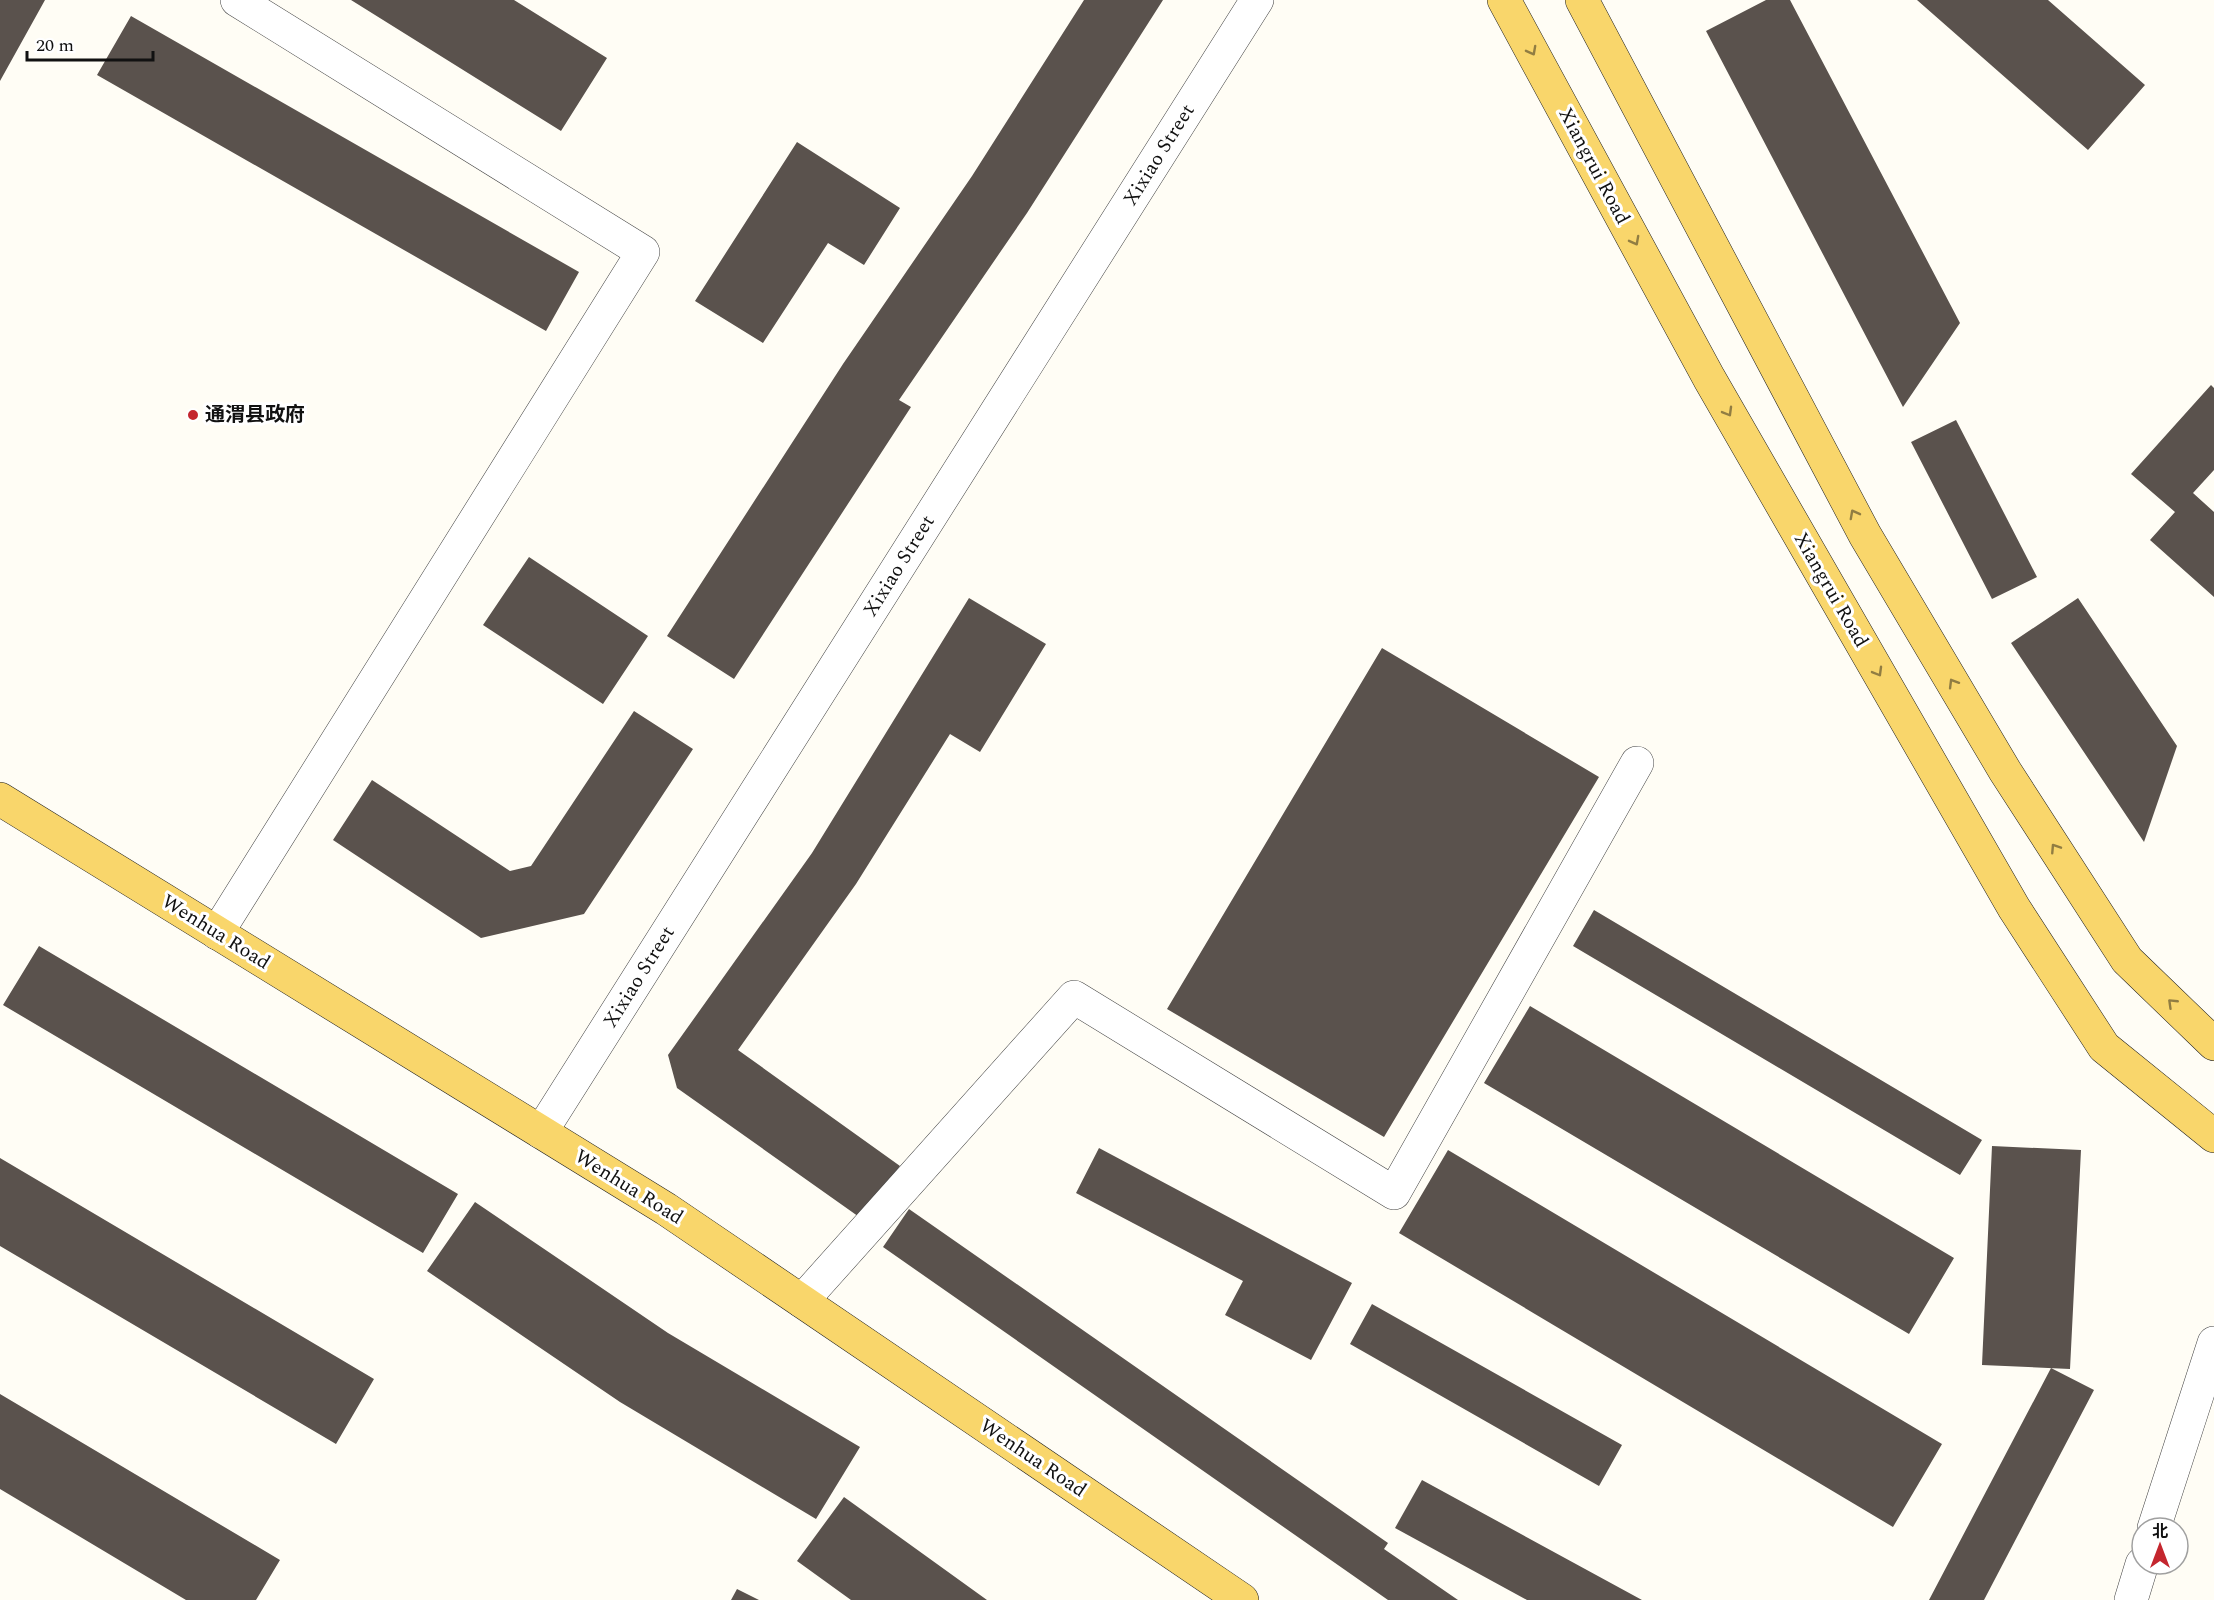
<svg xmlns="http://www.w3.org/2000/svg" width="2214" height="1600" font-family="Spectral,'Noto Sans SC',serif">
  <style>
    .building { fill: #5a524d }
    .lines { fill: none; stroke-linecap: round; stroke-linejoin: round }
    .minor-casing { stroke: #444; stroke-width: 34 }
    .major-casing { stroke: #222; stroke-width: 34 }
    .minor { stroke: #fff; stroke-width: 33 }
    .major { stroke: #f9d66b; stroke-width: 33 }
    .oneway { stroke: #917d42 }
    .poi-dot { fill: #c4262e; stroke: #fff; stroke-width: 2 }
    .labels { text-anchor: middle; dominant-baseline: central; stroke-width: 6; stroke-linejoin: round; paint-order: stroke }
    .street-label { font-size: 20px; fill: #111; stroke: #fff }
    .poi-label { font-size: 20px; font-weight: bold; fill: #111; stroke: #fff; text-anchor: start }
  </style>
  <rect width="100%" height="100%" fill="#fffdf5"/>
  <path class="building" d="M0,0H45L0,81Z
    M351,0H514L607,58L561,131Z
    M1084,0H1163L1027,213L899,400L911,407L734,679L667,636L843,364L972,176Z
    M1766,0H1790L1960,323L1903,407L1706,31Z
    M1917,0H2048L2145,85L2088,150Z
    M131,16L579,272L546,331L97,75Z
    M797,142L900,208L864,265L828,243L763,343L695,301Z
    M2211,385L2214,388V470L2193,493L2214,512V597L2150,540L2175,512L2131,474Z
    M1956,420L2037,577L1992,599L1911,442Z
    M529,557L648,636L603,704L483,625Z
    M969,598L1046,644L980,752L950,734L856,884L738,1050L900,1166L862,1219L677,1088L668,1055L812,853Z
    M2078,598L2177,746L2144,842L2011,643Z
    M1382,648L1599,777L1384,1137L1167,1009Z
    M634,711L693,749L584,914L481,938L333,840L372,780L510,871L531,866Z
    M1594,910L1982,1140L1960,1175L1573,946Z
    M39,946L458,1194L423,1253L3,1005Z
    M1530,1006L1954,1258L1909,1334L1484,1083Z
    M1992,1146L2081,1150L2070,1369L1982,1365Z
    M1099,1148L1352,1283L1311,1360L1225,1315L1243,1281L1076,1193Z
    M1448,1150L1942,1444L1893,1527L1399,1233Z
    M0,1158L374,1379L336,1444L0,1246Z
    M475,1202L668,1333L860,1447L816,1519L620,1402L427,1271Z
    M909,1209L1388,1543L1384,1549L1458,1600H1388L883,1247Z
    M1372,1304L1622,1445L1599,1486L1350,1344Z
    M2051,1368L2094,1390L1984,1600H1929Z
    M0,1394L280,1560L256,1600H186L0,1489Z
    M1422,1480L1642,1600H1527L1395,1528Z
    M844,1497L987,1600H851L797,1561Z
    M737,1589L759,1600H731Z"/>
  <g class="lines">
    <g class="minor-casing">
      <path id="minor" d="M217,933L643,252L237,0
        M541,1132L1257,0
        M802,1301L1074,997L1394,1193L1637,763
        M2154,1528L2214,1343
        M2131,1600L2142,1564"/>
    </g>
    <g class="major-casing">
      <path id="major" d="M1504,0L1709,378L2014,908L2104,1047L2214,1136
        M1582,0L1865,535L2005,771L2127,960L2214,1044
        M0,799L666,1209L1242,1600"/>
    </g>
    <use href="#minor" class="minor"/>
    <use href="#major" class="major"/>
  </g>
  <defs><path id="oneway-chevron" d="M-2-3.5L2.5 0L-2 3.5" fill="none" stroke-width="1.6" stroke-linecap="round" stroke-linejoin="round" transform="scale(1.5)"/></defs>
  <g class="oneway">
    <use href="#oneway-chevron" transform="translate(1532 51) rotate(62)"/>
    <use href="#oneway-chevron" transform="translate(1635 241) rotate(62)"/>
    <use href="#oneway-chevron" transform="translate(1728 412) rotate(60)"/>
    <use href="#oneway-chevron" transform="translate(1854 514) rotate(-118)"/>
    <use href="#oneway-chevron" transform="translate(1878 672) rotate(60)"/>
    <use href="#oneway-chevron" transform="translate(1953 683) rotate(-121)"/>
    <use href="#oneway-chevron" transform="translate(2055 848) rotate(-123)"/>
    <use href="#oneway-chevron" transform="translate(2172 1003) rotate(-136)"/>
  </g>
  <circle class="poi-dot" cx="193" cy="415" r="6"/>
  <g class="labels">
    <g class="street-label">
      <text transform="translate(1159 155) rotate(-58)">Xixiao Street</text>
      <text transform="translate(1594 166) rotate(62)">Xiangrui Road</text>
      <text transform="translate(899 566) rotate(-58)">Xixiao Street</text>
      <text transform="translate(1831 590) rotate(60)">Xiangrui Road</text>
      <text transform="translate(216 932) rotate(32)">Wenhua Road</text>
      <text transform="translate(639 977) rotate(-58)">Xixiao Street</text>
      <text transform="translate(629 1187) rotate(32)">Wenhua Road</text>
      <text transform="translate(1033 1458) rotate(34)">Wenhua Road</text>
    </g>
    <g class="poi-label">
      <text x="205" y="415">通渭县政府</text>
    </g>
  </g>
  <g transform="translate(2160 1546)"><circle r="28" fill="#ffffff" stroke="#a0a0a0" stroke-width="1.5"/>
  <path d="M0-4.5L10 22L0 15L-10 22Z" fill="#c4262e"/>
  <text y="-9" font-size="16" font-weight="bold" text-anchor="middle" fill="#111111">北</text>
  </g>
  <path d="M27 51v9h126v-9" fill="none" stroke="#111111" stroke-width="3"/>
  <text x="36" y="51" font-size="18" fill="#111111" stroke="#ffffff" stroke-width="4.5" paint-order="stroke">20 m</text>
</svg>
